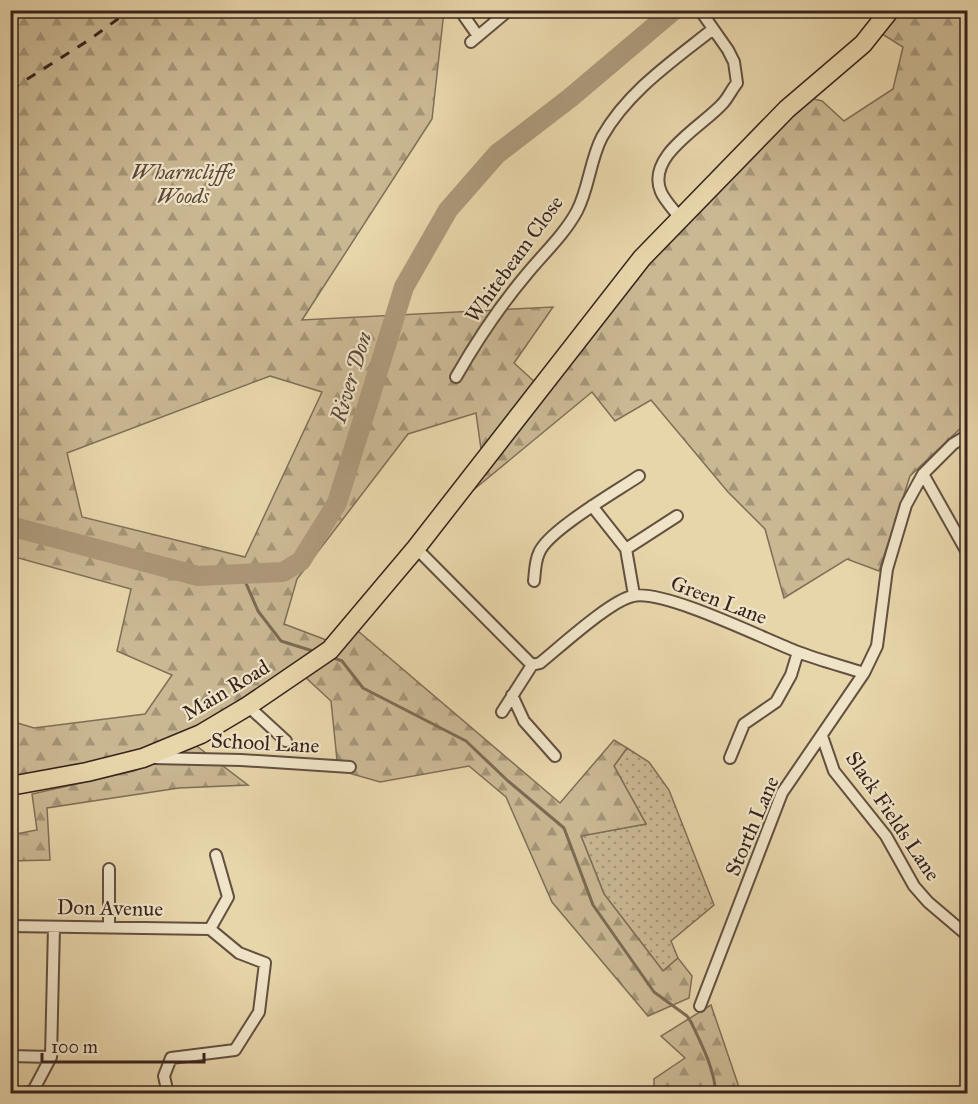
<svg xmlns="http://www.w3.org/2000/svg" width="978" height="1104" font-family="'IM FELL Great Primer',serif">
  <style>
    .grass { fill: url(#grass-dots); stroke: #806e58; stroke-width: 1.5 }
    .forest { fill: url(#forest-firs); stroke: #806e58; stroke-width: 1.5; fill-rule: evenodd }
    .lines { fill: none; stroke-linecap: round; stroke-linejoin: round }
    .stream { stroke: #7d6a54; stroke-width: 3 }
    .river { stroke: #ac997a; stroke-width: 20 }
    .minor-casing { stroke: #635040; stroke-width: 14 }
    .primary-casing { stroke: #37231c; stroke-width: 21 }
    .minor { stroke: #f0e4c8; stroke-width: 10 }
    .primary { stroke: #e8d6ab; stroke-width: 18 }
    .rail { stroke: #37231c; stroke-width: 3; stroke-dasharray: 10 10; stroke-linecap: butt }
    .labels { text-anchor: middle; dominant-baseline: central; stroke-width: 4.5; stroke-linejoin: round; paint-order: stroke }
    .park-label { font-size: 21px; font-style: italic; fill: #5c483a; stroke: #f0e4c8 }
    .street-label { font-size: 21px; fill: #37231c; stroke: #f0e4c8 }
    .water-label { font-size: 22px; font-style: italic; fill: #5a4638; stroke: #f0e4c8 }
  </style>
  <defs>
    <pattern id="grass-dots" width="8" height="8" patternUnits="userSpaceOnUse" patternTransform="scale(1.5)"><rect width="8" height="8" fill="#cab893"/><path d="M2 2h.1M6 6h.1" fill="none" stroke="#a59577" stroke-width="1.8" stroke-linecap="round"/></pattern>
    <pattern id="forest-firs" width="22" height="20" patternUnits="userSpaceOnUse" patternTransform="scale(1.5)"><rect width="22" height="20" fill="#cab893"/><path d="M5 1l3.5 6h-7zM16 11l3.5 6h-7z" fill="#a59577"/></pattern>
  </defs>
  <rect width="100%" height="100%" fill="#e8d6ab"/>
  <filter id="stains"><feTurbulence type="fractalNoise" baseFrequency=".00333" numOctaves="4"/><feColorMatrix values="0 0 0 0 .2 0 0 0 0 .09 0 0 0 0 .02 0 0 0 .5 -.17"/></filter>
  <radialGradient id="worn" r=".72"><stop offset=".6" stop-color="#630" stop-opacity="0"/><stop offset="1" stop-color="#630" stop-opacity=".3"/></radialGradient>
  <path class="grass" d="M627,748L649,762L669,790L714,905L671,941L678,958L663,971L604,894L581,836L646,824L614,766Z"/>
  <path class="forest" d="M11,11H444L432,119L302,320L553,307L514,363L536,383L481,449L476,413L408,434L297,579L284,624L329,641L212,722L141,754L11,780V721L34,728L145,714L172,675L117,651L131,589L11,556ZM270,376L322,392L245,557L82,517L67,453Z
    M897,11H967V425L962,427L910,476L879,571L847,559L784,598L765,529L728,492L651,400L615,421L592,392L460,501L649,261L806,97L822,101L844,121L893,89L903,47L879,32Z
    M358,631L560,803L614,740L627,748L614,766L646,824L581,836L604,894L663,971L678,958L692,976L689,998L648,1016L552,902L506,797L469,766L380,782L338,770L331,701L303,675L340,650Z
    M194,744L248,785L179,788L47,808L50,860L11,861L10,835L37,830L32,794L134,771Z
    M711,1005L741,1093H654V1079L685,1058L661,1036Z"/>
  <g class="lines">
    <path class="stream" d="M242,574L258,611L281,641L316,652
      M331,657L342,661L363,688L466,741L508,781L564,828L593,905L654,992L687,1016L691,1022
      M691,1022C702,1045 714,1068 716,1094"/>
    <path class="river" d="M10,526L198,576L283,572L301,561L337,503L404,287L448,210L497,154L570,98L674,10"/>
    <g class="minor-casing">
      <path id="minor" d="M464,16L478,36
        M471,42L509,10
        M680,218C674,210 665,201 661,192C645,155 705,125 724,102C729,96 732,89 737,83L734,62L728,50L700,10
        M456,377C476,342 500,306 526,275C543,254 564,235 577,211C589,188 590,160 602,137C628,91 673,61 713,29
        M923,474L968,554
        M592,506L626,549L634,595
        M416,548L532,665L540,663C560,647 611,600 633,596C664,589 764,639 798,652C819,660 842,666 864,673L877,646L887,569L906,505L923,474L953,444L968,435
        M626,549L677,516
        M534,581C535,572 535,561 539,553C547,531 617,491 639,476
        M512,695L524,721L555,756
        M248,706L286,741
        M502,712L532,665
        M822,736L834,771L886,836L914,886L928,902L968,936
        M152,758L241,760L350,767
        M730,758L744,724L776,702L791,675L798,652
        M109,869V927
        M10,926L210,929L239,953L265,963L259,1012L235,1050L171,1058L164,1076L168,1094
        M210,929L228,897L216,855
        M700,1006L782,793L864,673
        M10,1056L51,1057L54,927
        M19,1094L33,1091L51,1057"/>
    </g>
    <g class="primary-casing">
      <path id="primary" d="M10,786L87,772L143,758L201,734L248,706L330,650L416,548L642,258L787,109L863,44L890,10"/>
    </g>
    <use href="#minor" class="minor"/>
    <use href="#primary" class="primary"/>
    <path class="rail" d="M10,90L89,40L130,10"/>
  </g>
  <g class="labels">
    <g class="park-label">
      <text x="183" y="172">Wharncliffe<tspan x="183" dy="24">Woods</tspan></text>
    </g>
    <g class="street-label">
      <text transform="translate(514 259) rotate(-54)">Whitebeam Close</text>
      <text transform="translate(719 600) rotate(21)">Green Lane</text>
      <text transform="translate(226 690) rotate(-31)">Main Road</text>
      <text transform="translate(265 743) rotate(3)">School Lane</text>
      <text transform="translate(893 816) rotate(56)">Slack Fields Lane</text>
      <text transform="translate(752 826) rotate(-67)">Storth Lane</text>
      <text transform="translate(110 908) rotate(1)">Don Avenue</text>
    </g>
    <g class="water-label">
      <text transform="translate(351 377) rotate(-73)">River Don</text>
    </g>
  </g>
  <rect width="978" height="1104" fill="none" stroke="#e8d6ab" stroke-width="36"/>
  <rect x="12" y="12" width="954" height="1080" fill="none" stroke="#37231c" stroke-width="3"/>
  <rect x="18" y="18" width="942" height="1068" fill="none" stroke="#37231c" stroke-width="1.5"/>
  <path d="M42 1053v9h162v-9" fill="none" stroke="#37231c" stroke-width="3"/>
  <text x="51" y="1053" font-size="18" fill="#37231c" stroke="#f0e4c8" stroke-width="4.5" paint-order="stroke">100 m</text>
  <rect width="100%" height="100%" filter="url(#stains)"/>
  <rect width="100%" height="100%" fill="url(#worn)"/>
</svg>
